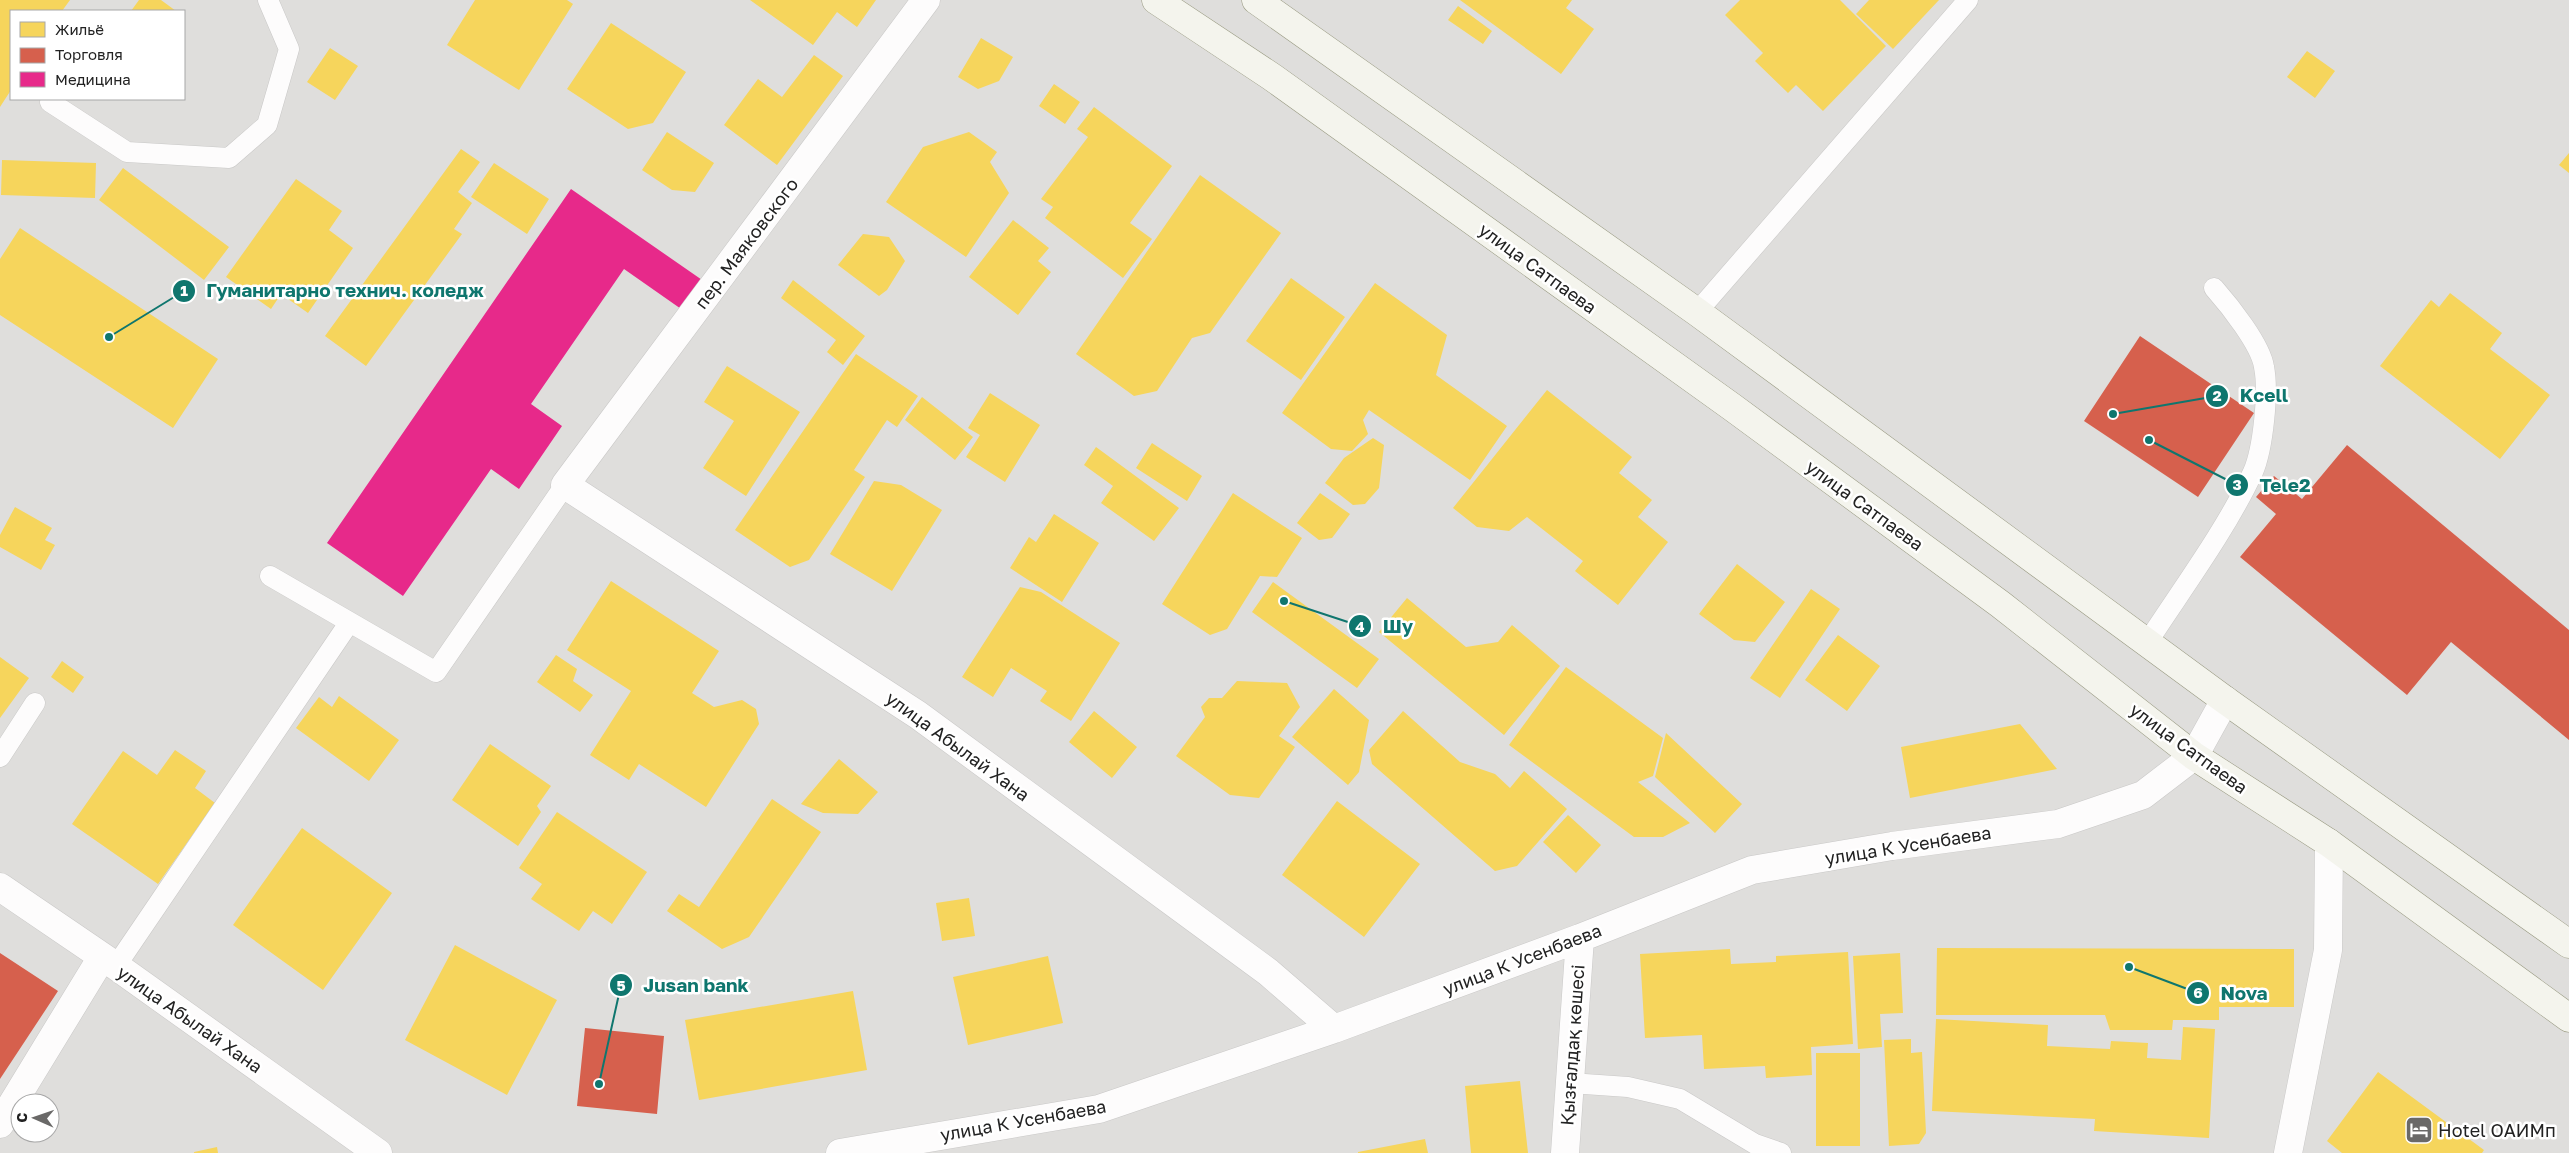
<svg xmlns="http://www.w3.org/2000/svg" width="2569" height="1153" font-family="'Golos Text',sans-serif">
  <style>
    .residential { fill: #dfdedc; fill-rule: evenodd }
    .homes { fill: #f6d55c }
    .shops { fill: #d6604d }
    .health { fill: #e7298a }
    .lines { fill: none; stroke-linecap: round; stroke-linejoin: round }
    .lane-casing { stroke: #c9c8c7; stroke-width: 21 }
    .street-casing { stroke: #c9c8c7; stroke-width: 29 }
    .secondary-casing { stroke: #999a82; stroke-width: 29 }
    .lane { stroke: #fdfcfc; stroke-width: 20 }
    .street { stroke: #fdfcfc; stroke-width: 28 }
    .secondary { stroke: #f4f4ed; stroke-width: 28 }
    .labels { text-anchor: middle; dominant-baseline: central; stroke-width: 5; stroke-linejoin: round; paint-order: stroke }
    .street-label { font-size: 18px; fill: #222; stroke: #fff }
    .poi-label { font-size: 18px; fill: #222; stroke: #fff; text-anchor: start }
    .leader { fill: none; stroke: #0f766e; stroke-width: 2 }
    .callout-dot { fill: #0f766e; stroke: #fff; stroke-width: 2 }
    .mark-label { font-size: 15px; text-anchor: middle; font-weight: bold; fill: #fff }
    .callout-label { font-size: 19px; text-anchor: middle; font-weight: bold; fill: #0f766e; stroke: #fff; stroke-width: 5; stroke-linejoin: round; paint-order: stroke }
  </style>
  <rect width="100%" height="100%" fill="#f0eeeb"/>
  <path class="residential" d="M0,0H2569V1153H0ZM11,11H184V99H11ZM20,1103H50V1133H20Z"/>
  <path class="homes" d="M0,0H70L62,11H11V90L0,107Z
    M139,0H161L176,11H131Z
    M475,0H567L573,4L519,90L447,45Z
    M750,0H876L857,27L837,12L813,45Z
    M1460,0H1572L1566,8L1594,29L1561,74Z
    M1740,0H1840L1886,46L1823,111L1796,85L1788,93L1755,61L1763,53L1725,15Z
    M1869,0H1939L1893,49L1856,14Z
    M1458,6L1492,31L1483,44L1448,20Z
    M611,23L686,72L653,123L628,129L567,89Z
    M981,38L1013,57L999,81L978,89L958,77Z
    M330,48L358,66L335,100L307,82Z
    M2307,51L2335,71L2315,98L2287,77Z
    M814,55L843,76L777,165L724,125L758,79L782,97Z
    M1054,84L1080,102L1065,124L1039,106Z
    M1094,107L1172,166L1130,223L1152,239L1123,278L1045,218L1053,207L1041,199L1088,137L1077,129Z
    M667,132L714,163L695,192L672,190L642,170Z
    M969,132L997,152L990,162L1009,193L966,257L886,202L923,147Z
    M461,149L480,162L458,192L472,203L454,229L462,234L366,366L325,336Z
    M2569,153V173L2559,165Z
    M2,160L96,163L95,198L1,195Z
    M494,163L549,199L527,234L471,197Z
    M123,168L229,247L204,280L99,200Z
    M1200,175L1281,233L1210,333L1192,338L1157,391L1134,396L1076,354Z
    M296,179L342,211L329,230L353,248L308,313L281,294L271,309L226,277Z
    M1013,220L1049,248L1038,261L1051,272L1018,315L969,277Z
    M20,228L218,359L173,428L0,315V259Z
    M863,234L889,237L905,261L887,290L879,296L838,265Z
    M1291,278L1345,317L1301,380L1246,341Z
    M793,280L865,336L843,365L827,352L836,340L781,298Z
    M1375,283L1447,335L1436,375L1507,426L1470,480L1369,410L1363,420L1368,434L1352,451L1331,449L1282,413Z
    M2450,293L2502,333L2490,349L2550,395L2500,459L2380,366L2431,300L2439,307Z
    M856,354L918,396L897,427L887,420L854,470L865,477L809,560L790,567L735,530Z
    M727,366L800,412L746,496L703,468L734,421L704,402Z
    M1547,390L1632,457L1619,473L1652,500L1638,517L1668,542L1618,605L1575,571L1583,561L1527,517L1509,531L1477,527L1453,508Z
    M990,393L1040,425L1005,482L966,457L980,435L968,428Z
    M922,397L973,437L955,460L905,420Z
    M1373,438L1384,445L1379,488L1365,504L1353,505L1325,483L1344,458Z
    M1152,443L1202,476L1187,501L1136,468Z
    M1096,447L1179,508L1154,541L1101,503L1113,486L1084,465Z
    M874,481L901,485L942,510L892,591L830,554Z
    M1233,493L1302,538L1277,577L1260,576L1227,629L1210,635L1162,604Z
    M1320,493L1350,514L1332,538L1319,540L1297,523Z
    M15,507L52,528L45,540L55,545L41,570L0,547V535Z
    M1054,514L1099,543L1062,602L1010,568L1029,537L1036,542Z
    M1737,564L1785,602L1755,642L1734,640L1699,614Z
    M611,581L719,651L692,693L714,707L742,700L756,709L759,724L706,807L639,764L629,780L590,755L631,691L567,650Z
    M1273,582L1379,659L1357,688L1252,612Z
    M1020,587L1041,592L1120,643L1071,721L1040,701L1047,691L1011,668L993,697L962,677Z
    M1811,589L1840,609L1780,698L1750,678Z
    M1407,598L1466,647L1498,642L1512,625L1560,666L1504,735L1379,632Z
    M1838,635L1880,666L1847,711L1805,680Z
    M556,655L577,669L573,681L593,695L580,712L537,682Z
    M0,657L29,678L0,718Z
    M62,661L84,677L73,693L51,677Z
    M1566,667L1663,738L1653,776L1638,782L1690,823L1663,837H1634L1509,745Z
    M1237,681L1287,683L1300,707L1279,736L1295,747L1259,798L1230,795L1176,756L1205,717L1201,707L1209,698H1222Z
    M1334,689L1369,720L1359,772L1348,785L1292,737Z
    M339,696L399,740L369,781L296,728L319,697L332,707Z
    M1094,711L1137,747L1112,778L1069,742Z
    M1403,711L1460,762L1495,774L1510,788L1524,771L1567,809L1517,866L1495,871L1372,764L1369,750Z
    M2020,724L2057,769L1910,798L1901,747Z
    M1666,733L1742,804L1715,833L1655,777Z
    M490,744L551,786L537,806L541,812L518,846L452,800Z
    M175,750L206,771L195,788L215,803L158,884L72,824L123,751L157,775Z
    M839,759L878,792L858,814L823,813L801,804Z
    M772,799L821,832L749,937L722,949L667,911L679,894L699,907Z
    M1337,801L1420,864L1364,937L1282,875Z
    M557,812L647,872L612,924L593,911L579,931L531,899L542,884L519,868Z
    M1568,815L1601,845L1576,873L1543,842Z
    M302,828L392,893L323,990L233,925Z
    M969,898L975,936L942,941L936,903Z
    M455,945L557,1000L507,1095L405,1040Z
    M1937,948L2294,949V1007H2219V1020H2173L2172,1030H2110L2105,1015H1936Z
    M1730,949L1731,964L1776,962V956L1848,952L1853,1044L1811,1047L1812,1075L1766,1078L1765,1066L1704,1069L1702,1035L1645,1038L1640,954Z
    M1900,953L1903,1013L1880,1014L1882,1047L1858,1049L1853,956Z
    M1048,956L1063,1023L968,1045L953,977Z
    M853,991L867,1070L699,1100L685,1020Z
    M1936,1019L2048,1025L2047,1046L2110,1049L2111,1041L2148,1043L2147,1058L2181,1060L2183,1027L2215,1029L2209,1138L2094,1131L2095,1119L1932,1111Z
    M1911,1039V1053L1922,1052L1926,1133L1919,1144L1889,1146L1884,1040Z
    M1816,1053H1860V1146H1816Z
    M2378,1072L2484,1150L2482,1153H2342L2327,1141Z
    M1520,1081L1528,1153H1471L1465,1086Z
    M1425,1139L1428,1153H1358V1152Z
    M217,1147L218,1153H194V1152Z"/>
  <path class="shops" d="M2140,336L2254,413L2198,497L2084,421Z
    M2347,445L2569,630V740L2451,642L2407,695L2240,557L2276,514L2256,497L2274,476L2302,499Z
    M0,953L58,991L0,1079Z
    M585,1028L664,1036L657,1114L577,1106Z"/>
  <path class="health" d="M571,189L705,282L684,311L624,269L531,404L562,426L519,489L491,469L403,596L327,543Z"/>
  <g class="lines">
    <g class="lane-casing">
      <path id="lane" d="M50,102L127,152L229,158L267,125L289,49L268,0
        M1697,312L1968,0
        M270,576L436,672L565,485
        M2147,643C2182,589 2226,530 2253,472C2263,449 2269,392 2264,367C2261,345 2229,305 2214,288
        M0,757L35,703
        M116,966L349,623
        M1570,1083L1628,1087L1680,1099L1755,1144L1781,1153"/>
    </g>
    <g class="street-casing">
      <path id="street" d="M926,0L565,485L918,715L1268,972L1334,1029
        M0,887L116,966L378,1153
        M0,1124L102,957
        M840,1153L1099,1109L1334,1029L1580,938L1752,870L1892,846L2058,824L2143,795L2194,756L2225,700
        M1565,1153L1580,938
        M2288,1153L2328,950L2329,843"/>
    </g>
    <g class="secondary-casing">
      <path id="secondary" d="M1156,0L1272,77L1732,407L2000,604L2194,756L2329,843L2569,1018
        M1256,0L1697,312L2225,700L2569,944"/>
    </g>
    <use href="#lane" class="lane"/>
    <use href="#street" class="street"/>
    <use href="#secondary" class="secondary"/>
  </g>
  <defs>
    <g id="hotel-square" transform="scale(1.4375)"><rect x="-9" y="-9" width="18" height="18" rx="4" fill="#6a6968" stroke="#fff"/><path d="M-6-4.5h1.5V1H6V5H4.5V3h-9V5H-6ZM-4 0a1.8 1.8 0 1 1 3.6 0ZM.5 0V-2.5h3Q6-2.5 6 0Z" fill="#fff"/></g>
  </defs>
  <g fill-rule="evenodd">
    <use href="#hotel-square" x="2419" y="1130"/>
  </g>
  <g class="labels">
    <g class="street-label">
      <text transform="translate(746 243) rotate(-53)">пер. Маяковского</text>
      <text transform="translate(1538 268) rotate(36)">улица Сатпаева</text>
      <text transform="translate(1865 505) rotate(36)">улица Сатпаева</text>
      <text transform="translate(958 746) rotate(36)">улица Абылай Хана</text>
      <text transform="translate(2189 748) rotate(36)">улица Сатпаева</text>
      <text transform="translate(1908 845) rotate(-9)">улица К Усенбаева</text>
      <text transform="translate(1522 959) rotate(-21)">улица К Усенбаева</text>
      <text transform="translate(190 1019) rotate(35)">улица Абылай Хана</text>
      <text transform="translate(1572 1045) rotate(-86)">Қызғалдақ көшесі</text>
      <text transform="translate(1023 1120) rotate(-10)">улица К Усенбаева</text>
    </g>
    <g class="poi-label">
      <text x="2438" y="1130">Hotel OАИMп</text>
    </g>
  </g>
  <path class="leader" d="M109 337L184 291M2113 414L2217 396M2149 440L2237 485M1284 601L1360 626M599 1084L621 985M2129 967L2198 993"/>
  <g class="callout-dot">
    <circle cx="109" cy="337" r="5"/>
    <circle cx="2113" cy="414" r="5"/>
    <circle cx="2149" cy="440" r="5"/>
    <circle cx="1284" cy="601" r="5"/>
    <circle cx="599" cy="1084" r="5"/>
    <circle cx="2129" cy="967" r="5"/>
    <circle cx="184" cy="291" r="12"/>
    <circle cx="2217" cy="396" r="12"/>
    <circle cx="2237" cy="485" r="12"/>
    <circle cx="1360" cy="626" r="12"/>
    <circle cx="621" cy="985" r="12"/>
    <circle cx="2198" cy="993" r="12"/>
  </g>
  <g class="mark-label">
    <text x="184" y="296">1</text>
    <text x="2217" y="401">2</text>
    <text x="2237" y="490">3</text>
    <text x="1360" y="632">4</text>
    <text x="621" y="991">5</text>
    <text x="2198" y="998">6</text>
  </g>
  <g class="callout-label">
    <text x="345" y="297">Гуманитарно технич. коледж</text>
    <text x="2264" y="402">Kcell</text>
    <text x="2285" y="492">Tele2</text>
    <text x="1398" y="633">Шу</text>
    <text x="696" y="992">Jusan bank</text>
    <text x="2244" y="1000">Nova</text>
  </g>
  <rect x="10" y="10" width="175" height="90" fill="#ffffff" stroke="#a7a7a7"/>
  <rect x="20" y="22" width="25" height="15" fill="#f6d55c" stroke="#a7a7a7"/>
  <text x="55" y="35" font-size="15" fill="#222222">Жильё</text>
  <rect x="20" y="48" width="25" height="15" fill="#d6604d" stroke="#a7a7a7"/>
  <text x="55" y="60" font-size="15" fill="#222222">Торговля</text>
  <rect x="20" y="72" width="25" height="15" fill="#e7298a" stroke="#a7a7a7"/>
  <text x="55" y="85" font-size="15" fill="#222222">Медицина</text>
  <g transform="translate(35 1118) rotate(272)"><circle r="24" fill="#ffffff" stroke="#a7a7a7"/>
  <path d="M0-4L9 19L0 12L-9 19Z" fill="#6a6968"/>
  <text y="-8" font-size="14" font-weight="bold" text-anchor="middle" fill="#222222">С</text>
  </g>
</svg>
